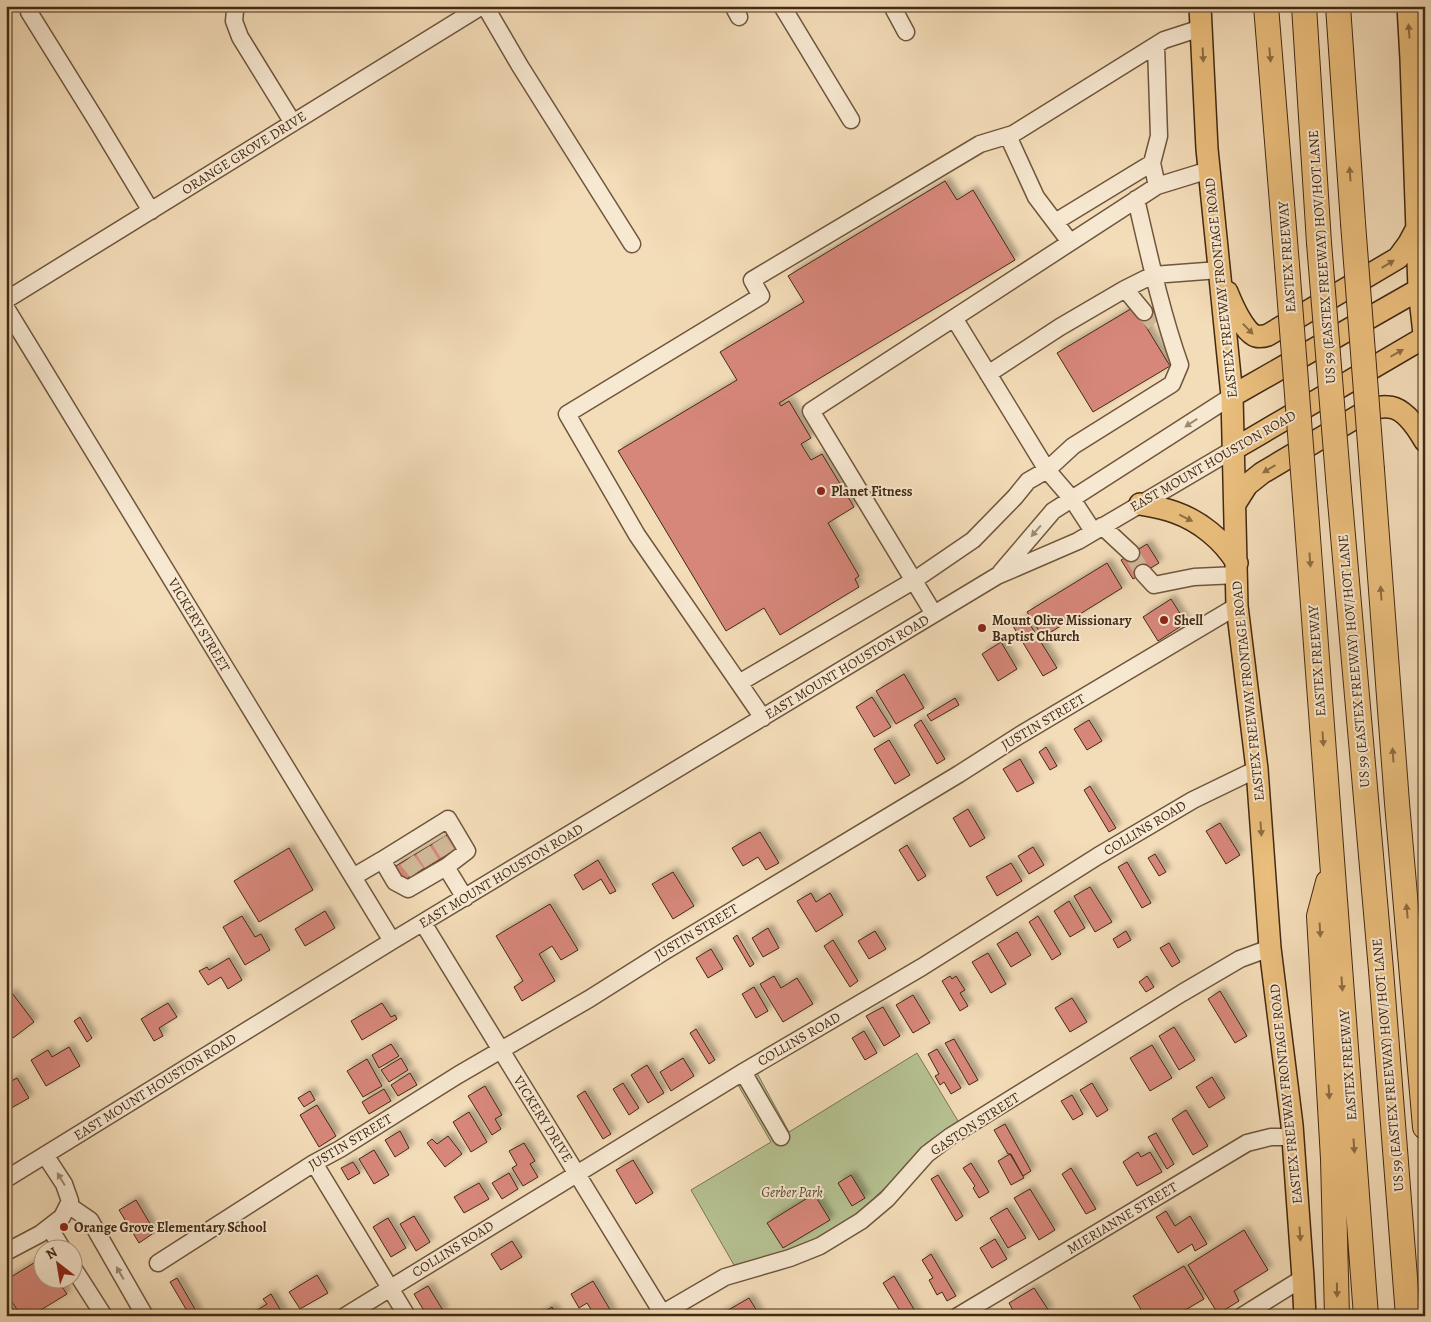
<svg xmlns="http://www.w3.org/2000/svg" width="1431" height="1322" font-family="Alegreya,serif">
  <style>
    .green { fill: #b6c292; stroke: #7c7652 }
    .building { fill: #d7877a; stroke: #432a13; filter: url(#shadow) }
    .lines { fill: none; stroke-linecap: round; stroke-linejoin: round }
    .minor-tunnel { stroke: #d0b897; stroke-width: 16; stroke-dasharray: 16 8; stroke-linecap: butt }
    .minor-casing { stroke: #6f563c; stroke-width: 19 }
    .major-casing { stroke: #432a13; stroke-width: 24 }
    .highway-casing { stroke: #432a13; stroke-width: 26 }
    .minor { stroke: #f7e8d1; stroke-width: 16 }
    .major { stroke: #eabe7c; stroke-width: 21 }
    .highway { stroke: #eabe7c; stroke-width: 24 }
    .highway-bridge-casing { stroke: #432a13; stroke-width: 26; stroke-linecap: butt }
    .highway-bridge { stroke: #eabe7c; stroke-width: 24 }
    .oneway { fill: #8e6d42 }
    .oneway2 { fill: #9d8972 }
    .poi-dot { fill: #8f2418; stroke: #f7e8d1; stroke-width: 2 }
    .labels { text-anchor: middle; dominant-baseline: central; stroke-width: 4; stroke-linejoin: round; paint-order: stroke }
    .street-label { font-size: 14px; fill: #432a13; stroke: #f7e8d1 }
    .poi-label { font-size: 14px; font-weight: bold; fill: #432a13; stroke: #f7e8d1; text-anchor: start }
    .park-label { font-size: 14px; font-style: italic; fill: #5a482c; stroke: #f7e8d1 }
  </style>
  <defs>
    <filter id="shadow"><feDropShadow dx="4.5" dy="-4.5" stdDeviation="2.5" flood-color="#0004"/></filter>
  </defs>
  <rect width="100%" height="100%" fill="#f3dcb8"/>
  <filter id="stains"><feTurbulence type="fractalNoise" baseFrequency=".004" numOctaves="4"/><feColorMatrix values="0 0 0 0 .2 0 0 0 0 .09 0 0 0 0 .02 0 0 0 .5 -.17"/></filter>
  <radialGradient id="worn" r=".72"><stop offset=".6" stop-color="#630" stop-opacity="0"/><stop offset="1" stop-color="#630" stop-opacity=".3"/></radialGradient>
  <path class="green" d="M917,1053L958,1121L925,1144L888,1185L859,1212L816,1239L786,1252L734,1265L691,1190L771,1142L738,1085L757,1073L789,1132Z"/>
  <path class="building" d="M945,181L957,200L973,190L1015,260L779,403L781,406L789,401L811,438L801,444L811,460L822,454L854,507L828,523L859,576L855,579L859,587L780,635L764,608L726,631L618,451L737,380L720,352L804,302L788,276Z
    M1134,307L1170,366L1093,412L1057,353Z
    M1147,544L1159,563L1133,579L1121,560Z
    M1107,563L1122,588L1043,637L1027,612Z
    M1171,599L1186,623L1158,641L1143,617Z
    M1026,618L1057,668L1043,676L1013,626Z
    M1001,642L1017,669L998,681L982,654Z
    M904,674L924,708L896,724L876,691Z
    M872,697L891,727L874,737L856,707Z
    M955,698L959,705L931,721L927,715Z
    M921,720L945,759L937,764L914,725Z
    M1089,720L1102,741L1087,750L1074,729Z
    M889,740L910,775L895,784L874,749Z
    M1046,747L1057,766L1050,770L1039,752Z
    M1020,759L1034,783L1017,792L1003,769Z
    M1090,786L1116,828L1109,832L1084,790Z
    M968,809L985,838L970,847L953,818Z
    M1220,823L1240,855L1226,864L1206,831Z
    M760,832L779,863L766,870L758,857L743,866L732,848Z
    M451,833L459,848L403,881L394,867Z
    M907,845L926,876L918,881L899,850Z
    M1033,847L1044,865L1029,874L1018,856Z
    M289,848L313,890L259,922L234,881Z
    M1155,854L1166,872L1159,876L1148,858Z
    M598,860L616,891L610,894L601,879L583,890L574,875Z
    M1127,862L1151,903L1142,908L1118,867Z
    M1011,863L1022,881L997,896L986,877Z
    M673,872L694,906L673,919L652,884Z
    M1090,887L1112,922L1095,932L1074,896Z
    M811,893L816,902L830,893L843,915L816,932L797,901Z
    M1069,901L1085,928L1070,937L1054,911Z
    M550,904L578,950L561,960L552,946L539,954L555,981L522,1001L514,987L523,981L496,936Z
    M325,911L335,928L305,946L295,929Z
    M242,916L255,937L261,934L270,950L245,965L223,927Z
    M1038,916L1061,954L1052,960L1029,922Z
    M768,928L779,948L763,957L752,938Z
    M875,931L886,949L869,959L858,941Z
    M1126,931L1131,940L1118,948L1113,939Z
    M1017,932L1031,955L1011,967L997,944Z
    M737,935L754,964L750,967L733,938Z
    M833,940L858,981L850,987L824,946Z
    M1169,943L1180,962L1172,967L1160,948Z
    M711,949L723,969L708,978L696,958Z
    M988,953L1006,984L991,993L972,962Z
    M229,958L242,980L228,989L221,977L208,985L199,971L207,967L209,970Z
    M774,976L781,988L797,978L813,1004L783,1022L760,984Z
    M950,976L952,979L956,976L965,990L960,993L968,1006L960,1011L942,981Z
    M1147,976L1154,987L1146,992L1139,982Z
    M754,987L768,1011L756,1018L742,994Z
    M1220,991L1247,1036L1235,1043L1208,999Z
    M12,993L34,1022L13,1038L6,1028V997Z
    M913,995L930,1023L913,1033L896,1005Z
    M1072,998L1087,1022L1070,1032L1055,1008Z
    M168,1003L177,1017L159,1028L163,1036L154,1041L141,1019Z
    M382,1003L391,1017L395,1015L397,1019L362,1040L351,1021Z
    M883,1007L900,1036L884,1046L866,1016Z
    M80,1017L92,1038L87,1042L74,1021Z
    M1174,1027L1195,1060L1179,1070L1159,1036Z
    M696,1029L715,1060L709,1064L690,1033Z
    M864,1031L877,1053L865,1060L852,1038Z
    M954,1039L978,1080L969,1085L945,1043Z
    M391,1044L399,1056L379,1068L372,1055Z
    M1152,1045L1172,1078L1150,1091L1130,1058Z
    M69,1047L80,1066L46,1086L31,1060L48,1050L52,1057Z
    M937,1049L961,1088L951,1094L944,1082L940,1085L935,1076L939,1074L928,1054Z
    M401,1058L408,1070L389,1082L381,1070Z
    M683,1058L694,1076L671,1091L660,1072Z
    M367,1059L382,1086L363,1097L347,1071Z
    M647,1065L664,1093L648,1103L631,1075Z
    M410,1073L417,1085L398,1096L391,1085Z
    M1212,1077L1225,1098L1209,1108L1196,1087Z
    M17,1078L29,1098L6,1111V1084Z
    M623,1083L639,1108L629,1115L613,1089Z
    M1092,1083L1108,1110L1097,1117L1080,1090Z
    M485,1086L502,1115L495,1119L501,1129L492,1135L468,1096Z
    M384,1089L391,1101L369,1114L362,1102Z
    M310,1091L315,1100L304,1107L298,1098Z
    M585,1091L611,1134L603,1139L577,1096Z
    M1072,1095L1083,1114L1073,1120L1061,1101Z
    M317,1105L336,1136L319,1147L300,1115Z
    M1186,1110L1208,1146L1193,1155L1172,1119Z
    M469,1112L487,1142L471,1152L453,1122Z
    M1005,1124L1031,1171L1023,1176L1011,1154H1008L994,1130Z
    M400,1131L409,1148L395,1157L385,1140Z
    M1156,1133L1174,1164L1167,1169L1148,1137Z
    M448,1136L462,1154L445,1167L427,1143L432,1139L437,1144Z
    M524,1143L535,1161L530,1164L538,1177L523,1186L512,1168L517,1165L509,1151Z
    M374,1150L389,1175L374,1184L359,1159Z
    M1138,1152L1141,1157L1150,1152L1162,1172L1137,1186L1123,1162Z
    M1010,1154L1024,1178L1011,1185L998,1161Z
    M633,1160L653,1193L636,1204L616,1170Z
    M353,1162L360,1173L348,1180L341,1168Z
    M971,1163L989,1192L979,1198L973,1188L975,1186L963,1168Z
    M1071,1168L1096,1209L1086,1214L1062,1174Z
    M509,1173L518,1189L502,1199L492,1183Z
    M851,1175L865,1198L852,1206L838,1183Z
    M938,1175L963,1216L956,1221L931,1179Z
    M479,1183L489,1199L464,1213L454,1197Z
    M1030,1189L1055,1230L1039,1240L1014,1198Z
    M814,1194L830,1220L783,1248L767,1223Z
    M136,1200L155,1232L139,1243L119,1210Z
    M1007,1208L1026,1238L1008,1248L990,1218Z
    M1166,1211L1175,1226L1190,1216L1207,1244L1195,1251L1192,1244L1178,1253L1156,1217Z
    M414,1216L430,1242L416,1251L400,1224Z
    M388,1218L406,1248L391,1257L373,1227Z
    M1244,1230L1268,1270L1234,1291L1239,1301L1218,1314L1188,1265Z
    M995,1239L1007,1259L992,1268L980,1248Z
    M512,1241L522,1257L501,1270L491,1254Z
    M931,1254L956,1296L947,1301L942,1292L937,1295L929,1280L933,1278L922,1260Z
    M42,1258V1280H57L67,1294L31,1316H6V1298L15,1312L18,1311L6,1293V1280Z
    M1184,1266L1204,1299L1175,1316H1145L1133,1296Z
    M317,1275L328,1293L300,1309L289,1292Z
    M894,1276L918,1316H903L883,1283Z
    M177,1278L199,1316H190L170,1282Z
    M593,1281L612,1313L608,1316H595L587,1303L579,1308L571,1294Z
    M428,1286L444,1312L437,1316H427L414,1294Z
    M1034,1288L1049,1311L1041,1316H1016L1009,1303Z
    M271,1294L284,1316H256L254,1312L267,1304L263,1299Z
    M749,1298L760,1316H718Z
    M552,1307L558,1316H537Z"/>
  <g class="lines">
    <path class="minor-tunnel" d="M1144,312L1154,324
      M1131,553L1143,573
      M439,840L448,854
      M423,850L432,864
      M407,860L417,873"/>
    <g class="minor-casing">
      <path id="minor" d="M485,6L520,66L632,244
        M733,6L739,17
        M782,6L851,120
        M892,6L906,32
        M235,11L234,21L240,37L293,123
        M29,12L98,123L151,211
        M1156,45L1159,136L1152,163L1157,186
        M1411,59L1425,51
        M1008,136L1036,197L1070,242
        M1055,222L1152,163
        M1125,289L1144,312
        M6,300L482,6
        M6,308L392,941
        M954,318L1047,470L1072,499L1093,531
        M988,374L1060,327L1125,289L1153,275L1219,270
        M1102,526L1131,553
        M1001,572L1053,511L1232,396
        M1143,573L1154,585L1194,577L1237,575
        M934,614L811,411L1157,186L1209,170
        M739,683L913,581L973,540L1015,497L1028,481L1047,470L1073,446L1172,384L1180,365C1161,311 1149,255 1136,199
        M763,718L637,535L567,414L761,296L752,280L980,144L1013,134L1164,40L1201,28
        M446,867L467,851L448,819L382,860L395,882L408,889L446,867L465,898
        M353,877L382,860
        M423,923L664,1316
        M743,1072L781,1137
        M314,1163L407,1316
        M6,1179L392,941L997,576L1078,541L1234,449
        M68,1205L90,1220L145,1316
        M49,1227L63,1250
        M6,1252L40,1234L62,1217L70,1201L64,1184L45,1155
        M158,1263L314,1163L340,1149L458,1075L589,999L665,951L959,774L1020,735L1237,606
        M72,1266L104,1316
        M345,1316L743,1072L922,967L1098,856L1193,800L1257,769
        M658,1316L725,1277L790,1258L820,1246L861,1221L887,1199L927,1154L951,1136L1182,993L1240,959L1270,948
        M958,1316L1247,1143L1271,1137H1293
        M1242,1316L1303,1278"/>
    </g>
    <g class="major-casing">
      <path id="major" d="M1200,6L1207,149L1232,396L1237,606L1257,769L1270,948L1292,1125L1303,1278L1305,1316
        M1408,6L1411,59L1419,289L1425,343
        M1227,292C1231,302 1244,333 1256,336C1259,337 1265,336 1268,335L1398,258L1409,243L1417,228
        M1232,396L1425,286
        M1234,449L1425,337
        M1140,504C1151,506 1163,508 1174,512C1200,521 1223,540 1237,563
        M1235,504L1247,485L1262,473L1372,408C1377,408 1383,406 1388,407C1404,407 1418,429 1425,441"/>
    </g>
    <g class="highway-casing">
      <path id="highway" d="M1266,6L1287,265
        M1304,6L1319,243
        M1338,6L1353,223
        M1372,470L1397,803L1425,1127
        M1339,490L1381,970L1408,1316
        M1306,511L1366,1316
        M1328,882L1319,916L1333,1159L1337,1316"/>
    </g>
    <use href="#minor" class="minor"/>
    <use href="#major" class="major"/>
    <use href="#highway" class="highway"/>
    <g class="highway-bridge-casing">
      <path id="highway-bridge" d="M1353,223L1372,470
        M1319,243L1339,490
        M1287,265L1306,511"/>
    </g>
    <use href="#highway-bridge" class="highway-bridge"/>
  </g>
  <defs><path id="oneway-solid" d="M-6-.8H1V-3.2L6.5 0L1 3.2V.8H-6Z" transform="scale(1.25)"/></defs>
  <g class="oneway">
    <use href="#oneway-solid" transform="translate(1409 31) rotate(-94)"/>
    <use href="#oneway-solid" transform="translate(1203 55) rotate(87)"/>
    <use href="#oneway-solid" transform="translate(1270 55) rotate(85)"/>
    <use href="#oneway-solid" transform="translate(1350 174) rotate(-94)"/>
    <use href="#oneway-solid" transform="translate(1388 264) rotate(-31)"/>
    <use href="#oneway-solid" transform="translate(1248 329) rotate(46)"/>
    <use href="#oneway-solid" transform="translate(1397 353) rotate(-30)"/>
    <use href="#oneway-solid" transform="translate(1269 469) rotate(149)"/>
    <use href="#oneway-solid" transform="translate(1186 518) rotate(26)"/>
    <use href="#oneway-solid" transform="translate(1310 560) rotate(86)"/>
    <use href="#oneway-solid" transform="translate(1381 593) rotate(-94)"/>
    <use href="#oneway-solid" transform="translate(1323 739) rotate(86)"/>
    <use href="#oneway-solid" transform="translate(1393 755) rotate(-94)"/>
    <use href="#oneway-solid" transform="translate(1261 829) rotate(86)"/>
    <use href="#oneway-solid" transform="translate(1407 911) rotate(-95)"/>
    <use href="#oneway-solid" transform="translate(1320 930) rotate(87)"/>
    <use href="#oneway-solid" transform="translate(1342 984) rotate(86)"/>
    <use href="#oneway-solid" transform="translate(1329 1092) rotate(87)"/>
    <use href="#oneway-solid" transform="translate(1354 1146) rotate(86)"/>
    <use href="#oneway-solid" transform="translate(1300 1234) rotate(86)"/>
    <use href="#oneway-solid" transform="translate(1337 1290) rotate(89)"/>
  </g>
  <g class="oneway2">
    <use href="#oneway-solid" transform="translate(1191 423) rotate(147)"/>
    <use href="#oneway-solid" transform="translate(1036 531) rotate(131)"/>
    <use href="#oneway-solid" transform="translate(61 1179) rotate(-121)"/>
    <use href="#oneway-solid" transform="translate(120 1273) rotate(-120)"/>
  </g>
  <g class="poi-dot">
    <circle cx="821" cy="491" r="5"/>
    <circle cx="1164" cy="620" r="5"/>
    <circle cx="982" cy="628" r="5"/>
    <circle cx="64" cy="1227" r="5"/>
  </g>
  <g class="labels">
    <g class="street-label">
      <text transform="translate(244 153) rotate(-32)">ORANGE GROVE DRIVE</text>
      <text transform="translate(1287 257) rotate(-94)">EASTEX FREEWAY</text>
      <text transform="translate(1322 257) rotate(-94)">US 59 (EASTEX FREEWAY) HOV/HOT LANE</text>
      <text transform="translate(1221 288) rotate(-96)">EASTEX FREEWAY FRONTAGE ROAD</text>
      <text transform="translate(1213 461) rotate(-30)">EAST MOUNT HOUSTON ROAD</text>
      <text transform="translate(199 625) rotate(59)">VICKERY STREET</text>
      <text transform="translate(1317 661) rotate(-94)">EASTEX FREEWAY</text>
      <text transform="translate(1354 661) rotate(-95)">US 59 (EASTEX FREEWAY) HOV/HOT LANE</text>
      <text transform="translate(847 667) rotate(-31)">EAST MOUNT HOUSTON ROAD</text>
      <text transform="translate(1248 691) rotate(-96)">EASTEX FREEWAY FRONTAGE ROAD</text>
      <text transform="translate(1043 722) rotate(-31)">JUSTIN STREET</text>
      <text transform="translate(1145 828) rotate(-31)">COLLINS ROAD</text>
      <text transform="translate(501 876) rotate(-31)">EAST MOUNT HOUSTON ROAD</text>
      <text transform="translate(696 932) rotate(-31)">JUSTIN STREET</text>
      <text transform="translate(799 1039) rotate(-30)">COLLINS ROAD</text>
      <text transform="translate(1348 1065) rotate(-94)">EASTEX FREEWAY</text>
      <text transform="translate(1388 1065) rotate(-95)">US 59 (EASTEX FREEWAY) HOV/HOT LANE</text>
      <text transform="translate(155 1087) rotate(-32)">EAST MOUNT HOUSTON ROAD</text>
      <text transform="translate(1286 1094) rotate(-96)">EASTEX FREEWAY FRONTAGE ROAD</text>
      <text transform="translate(543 1119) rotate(58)">VICKERY DRIVE</text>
      <text transform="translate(975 1124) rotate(-33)">GASTON STREET</text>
      <text transform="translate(350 1142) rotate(-31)">JUSTIN STREET</text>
      <text transform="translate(1122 1218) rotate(-31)">MIERIANNE STREET</text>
      <text transform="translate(453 1249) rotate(-32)">COLLINS ROAD</text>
    </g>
    <g class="poi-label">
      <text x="831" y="491">Planet Fitness</text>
      <text x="992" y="620">Mount Olive Missionary<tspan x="992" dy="16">Baptist Church</tspan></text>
      <text x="1174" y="620">Shell</text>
      <text x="74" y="1227">Orange Grove Elementary School</text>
    </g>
    <g class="park-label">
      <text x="792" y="1192">Gerber Park</text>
    </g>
  </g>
  <rect width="1431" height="1322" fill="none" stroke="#f3dcb8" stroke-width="25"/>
  <rect x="8" y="8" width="1416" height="1307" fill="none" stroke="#432a13" stroke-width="2.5"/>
  <rect x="12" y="12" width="1406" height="1297" fill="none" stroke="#432a13"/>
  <g transform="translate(58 1264) rotate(329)"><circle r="24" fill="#f7e8d1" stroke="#af9c85"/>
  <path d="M0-4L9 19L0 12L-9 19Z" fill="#8f2418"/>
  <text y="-8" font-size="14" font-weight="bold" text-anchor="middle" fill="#432a13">N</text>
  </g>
  <rect width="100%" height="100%" filter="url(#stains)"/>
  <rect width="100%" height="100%" fill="url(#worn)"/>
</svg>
